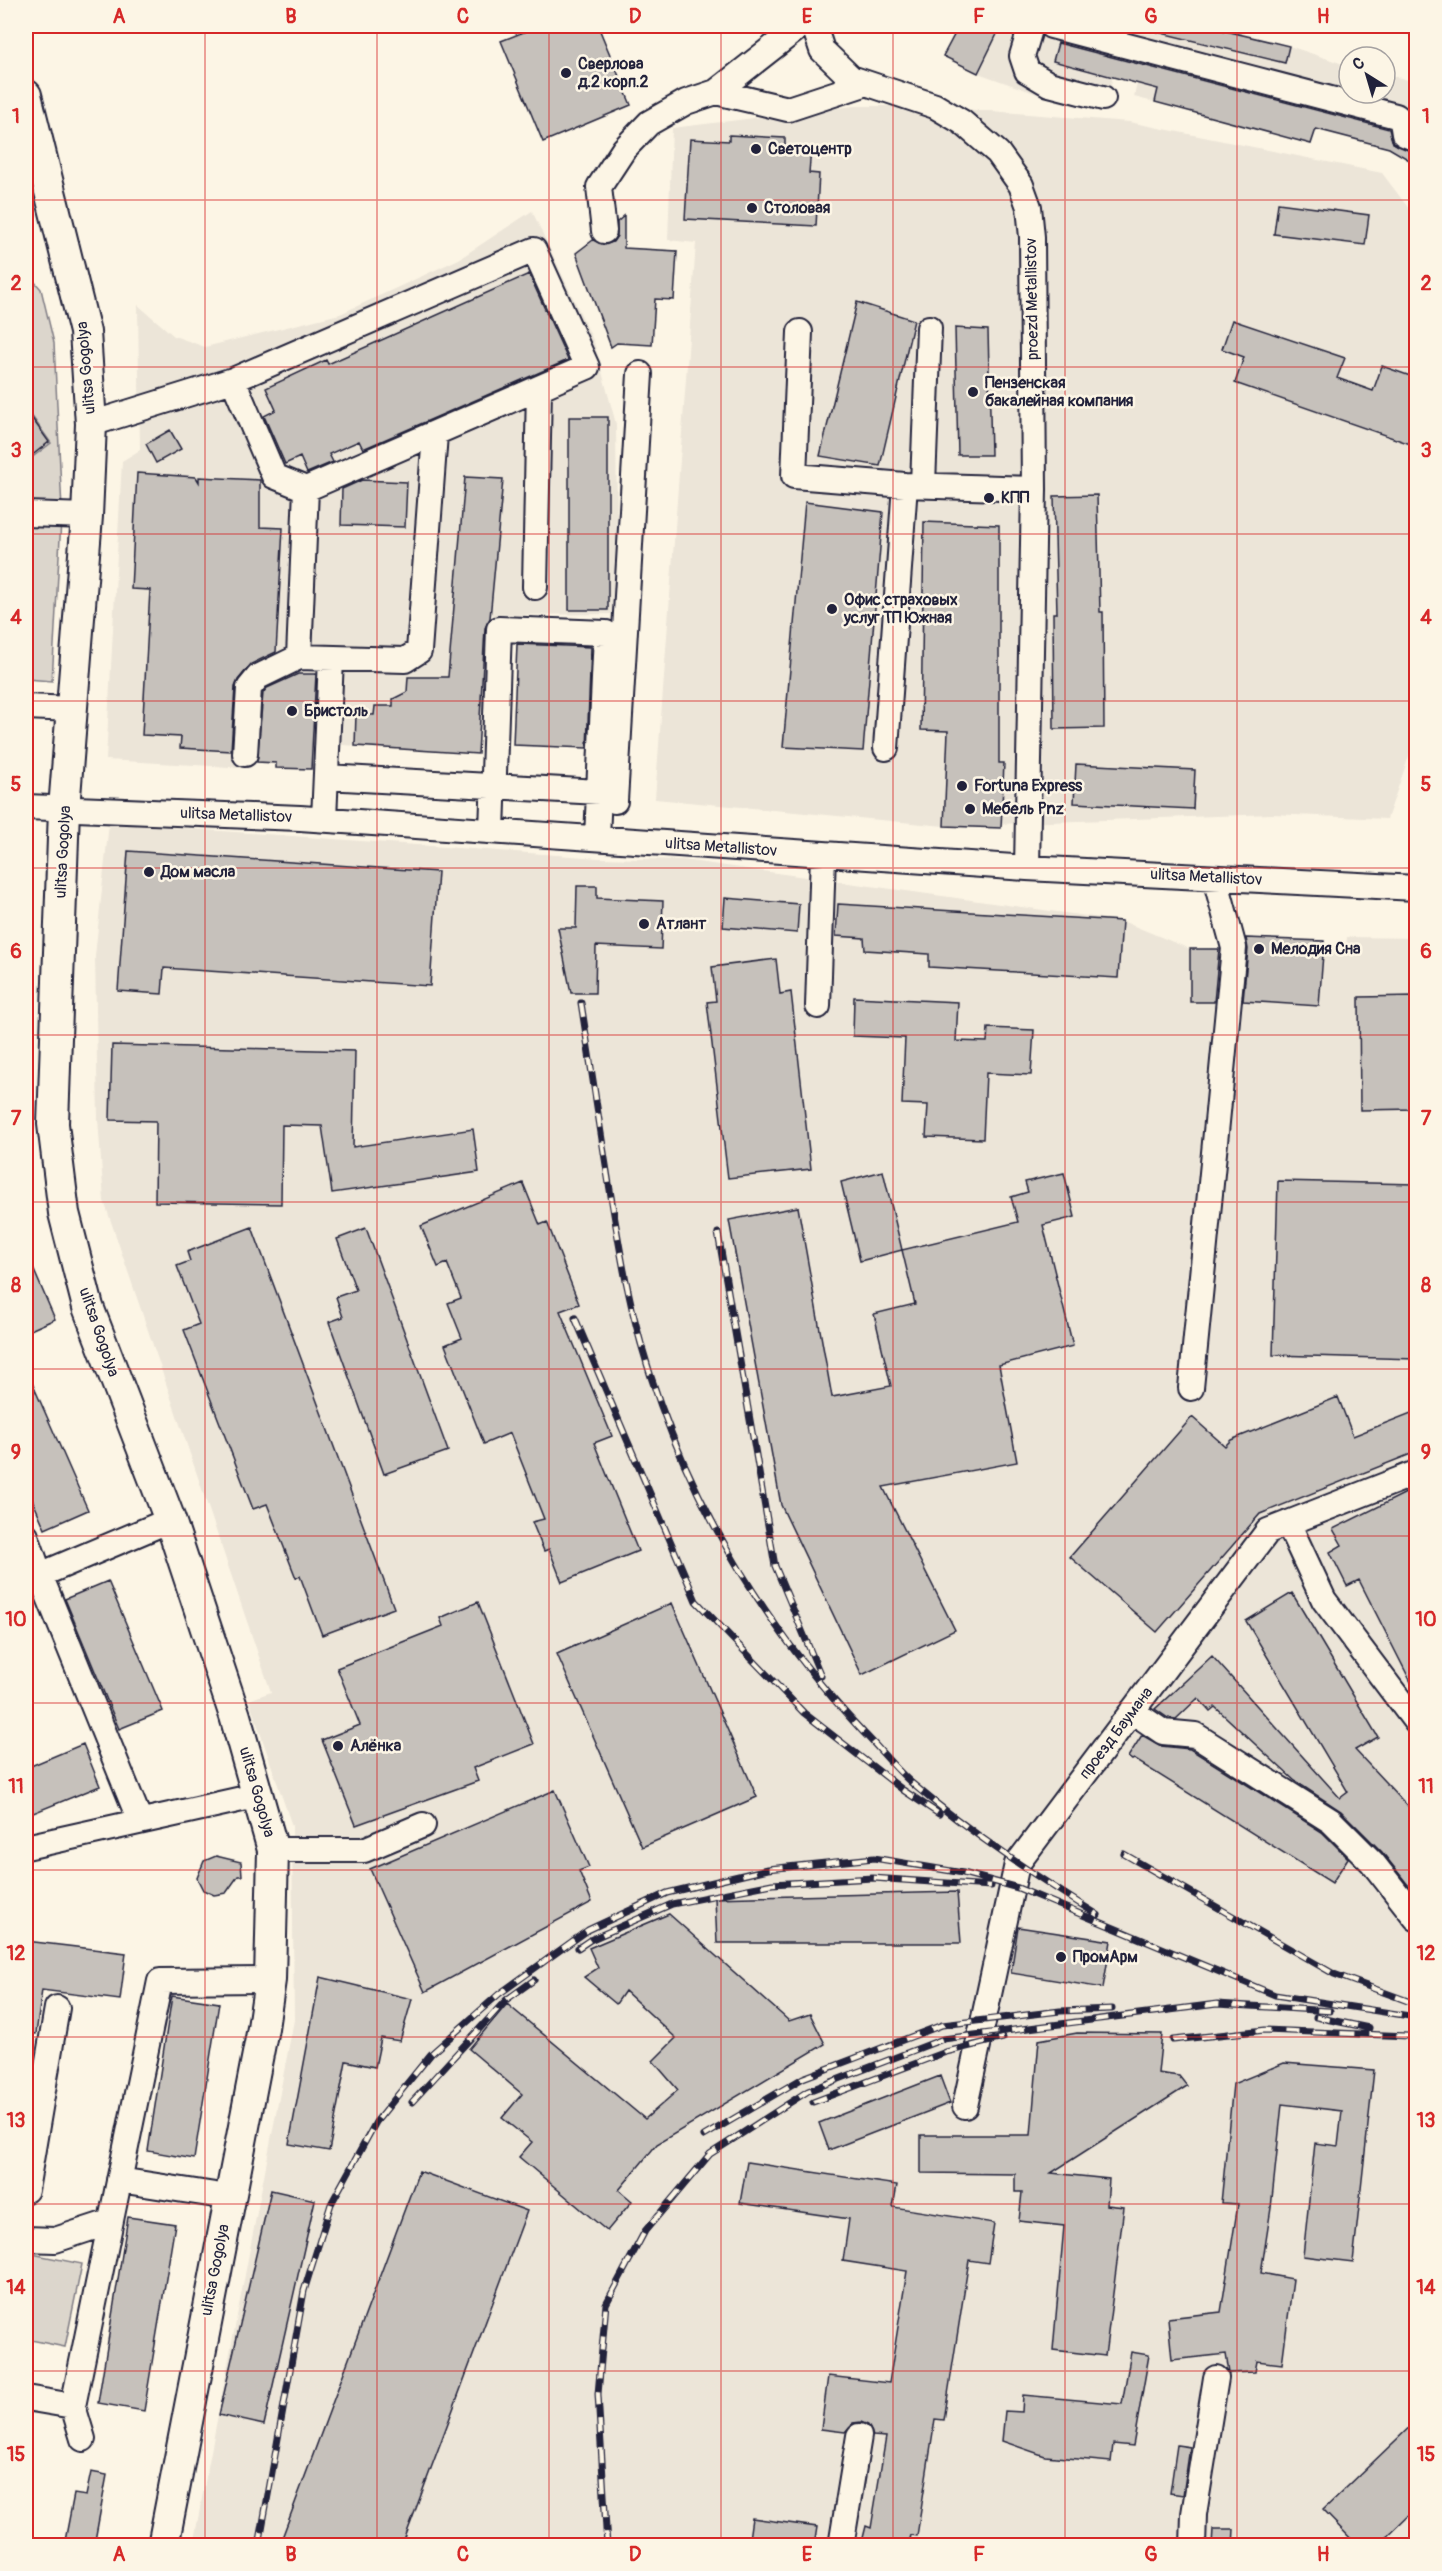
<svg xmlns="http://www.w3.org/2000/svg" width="1442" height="2571" font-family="Pangolin,sans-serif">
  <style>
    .built { fill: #ece5d8 }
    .green { fill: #dcd6cc; stroke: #7f7c84; stroke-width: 1.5 }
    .building { fill: #c6c1bb; stroke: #22223b; stroke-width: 1.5 }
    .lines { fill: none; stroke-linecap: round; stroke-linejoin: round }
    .minor-casing { stroke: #22223b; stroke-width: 28 }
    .major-casing { stroke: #22223b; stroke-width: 34 }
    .minor { stroke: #fcf5e5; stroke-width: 24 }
    .major { stroke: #fcf5e5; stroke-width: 30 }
    .rail-casing { stroke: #22223b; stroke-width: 7 }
    .rail { stroke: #fcf5e5; stroke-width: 4.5; stroke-dasharray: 14; stroke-linecap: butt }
    .grid { fill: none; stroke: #d62828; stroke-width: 1.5; stroke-opacity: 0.55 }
    .poi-dot { fill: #22223b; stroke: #fcf5e5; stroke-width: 2 }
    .labels { text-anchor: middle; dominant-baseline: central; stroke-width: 5; stroke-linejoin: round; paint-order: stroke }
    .poi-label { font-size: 16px; font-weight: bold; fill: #22223b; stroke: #fcf5e5; text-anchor: start }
    .street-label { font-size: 16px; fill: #22223b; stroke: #fcf5e5 }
    .neatline { fill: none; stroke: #d62828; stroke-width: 2 }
    .grid-label { font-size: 20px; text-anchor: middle; font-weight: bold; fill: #d62828 }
  </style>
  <rect width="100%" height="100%" fill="#fcf5e5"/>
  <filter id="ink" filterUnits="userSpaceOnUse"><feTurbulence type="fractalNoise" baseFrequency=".0167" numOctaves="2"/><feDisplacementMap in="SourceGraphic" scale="12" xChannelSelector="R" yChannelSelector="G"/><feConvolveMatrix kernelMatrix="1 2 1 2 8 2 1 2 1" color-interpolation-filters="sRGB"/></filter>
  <g filter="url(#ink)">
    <path class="built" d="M959,26H1205L1289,46L1349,66V93H1385V74L1416,82V164L1389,148L1316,129L1311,144L1250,127L1173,91L1169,106L1134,97L1137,83L1113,77L1109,91L1068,96L1067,103L1057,101L978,73L943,56Z
      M1363,26H1416V46L1408,35Z
      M854,106H927L1129,122L1382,173L1416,218V736L1387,819L1272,814L944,826L655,799L696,243L668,240L672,128Z
      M532,211L594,342L616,424L618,614L491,615L478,754L313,743L311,769L276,768V763L252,761L248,762L247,768L106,760L122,461L140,450L138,305L174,336L205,347L340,314L459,259Z
      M109,823L599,858L683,860L1122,921L1190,949L1244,947V937L1324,941V946H1346L1347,937L1416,938V2545H193L294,2020L292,1826L249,1700L271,1692L104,1201L98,1119L95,956Z"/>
    <path class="green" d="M26,272L41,289L54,343L62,510L26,507V462L51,443L26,408Z
      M26,519L61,520L52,681L26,679Z
      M27,2253L82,2264L65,2347L26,2339Z"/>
    <path class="building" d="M539,26H598L631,105L543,142L501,41Z
      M959,26H1001L978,73L943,56Z
      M1158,26H1205L1289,46L1285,63L1157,32Z
      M1058,43L1389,129L1393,143L1416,153V164L1389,148L1316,129L1311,144L1155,102L1158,89L1053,61Z
      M729,135L785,138V146L811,148L809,173L819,174L816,226L685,219L690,139L729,141Z
      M1278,203L1369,215L1365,245L1274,234Z
      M624,216V248L677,251L674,300L655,299L652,345L617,343L611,347L576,253L593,240L605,245L613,242L617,236V222Z
      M529,274L568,360L363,449L359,441L329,454L333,462L307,473L300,457L285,464L264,416L276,410L266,388L326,360L328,364Z
      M857,302L914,320L880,466L820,456Z
      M1232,320L1345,358L1337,378L1373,391L1382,366L1416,378V446L1235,383L1244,357L1222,349Z
      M955,328L988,330L991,455H958Z
      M26,410L49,442L26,460Z
      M569,417H608V610H569Z
      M170,430L181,449L156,463L146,444Z
      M137,473L196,477L199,482V477L260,480V527L283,528L276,652L251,664L238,680L235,687L231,751L180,748L181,737L142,735L150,590L131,589Z
      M465,477L503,479L490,618L485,628L478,754L355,746L356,714L374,715L375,706H393V699L407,692L408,677H448Z
      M362,480L407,482L405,527L341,525L342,489Z
      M1097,495L1100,612H1103L1104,728L1054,729L1053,613H1057L1054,496Z
      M805,502L883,512L863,751L783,747Z
      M924,522L999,525V763H1004L1001,828L944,826L948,731L921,730Z
      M517,644L591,647L587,748L513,745Z
      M298,674H316L311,769L276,768V763L257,762L263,693L267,688Z
      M1076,764L1195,770L1193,809L1074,803Z
      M128,851L438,872L430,986L164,968L162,994L118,991Z
      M577,886H597V898L663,901L661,949L596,946L595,993H571L558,928H576Z
      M725,898L799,904L797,933L723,927Z
      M838,904L1122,921L1118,978L929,967V954L865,950L864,938L836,936Z
      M1246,938L1324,941L1319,1006L1243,1001L1248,949Z
      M1190,949H1219L1214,1002H1190Z
      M776,959L780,994L791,992L811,1169L728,1178L707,1002L716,1001L712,967Z
      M1416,996V1109L1360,1110L1359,997Z
      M854,997L958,1002L956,1041L987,1042L988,1028L1034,1030L1031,1075L986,1073L983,1139L926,1137L928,1105L902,1104L905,1038L853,1036Z
      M112,1045L355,1051L353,1147L473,1129L479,1172L332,1193L322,1126L282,1125L281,1204L155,1202L156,1121L110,1120Z
      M883,1171L902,1250L860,1261L841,1182Z
      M1064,1173L1075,1217L1043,1225L1073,1346L999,1365L1017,1462L883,1487L955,1630L862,1675L781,1505L729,1220L798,1207L832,1397L891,1386L874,1314L915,1304L902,1250L1018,1222L1011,1197L1028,1192L1025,1182Z
      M1278,1181L1416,1184V1359L1273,1355Z
      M523,1183L540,1225L547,1222L579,1304L560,1311L612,1436L594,1443L638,1551L562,1582L549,1549L544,1551L532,1522L544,1519L510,1433L484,1444L445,1345L462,1338L448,1303L461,1298L447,1263L438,1267L421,1226Z
      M252,1227L394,1608L322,1635L300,1576L296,1578L267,1504L253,1509L184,1330L199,1324L177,1266L190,1261L187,1252Z
      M366,1228L448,1451L384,1474L329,1322L343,1317L336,1297L356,1290L337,1239Z
      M26,1252L55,1319L26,1332Z
      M26,1369L88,1510L45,1529L26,1485Z
      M1338,1397L1353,1436L1416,1411V1452L1260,1514L1157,1632L1070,1557L1192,1417L1225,1446L1231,1440Z
      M1416,1488V1692L1359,1580L1347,1586L1330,1552L1342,1545L1333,1529Z
      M108,1581L163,1711L119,1729L65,1599Z
      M1292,1593L1378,1737L1355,1750L1416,1815V1895L1382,1852L1341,1811L1295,1781L1215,1707L1210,1711L1198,1698L1176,1719L1168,1718L1155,1709L1212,1656L1340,1798L1348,1792L1246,1621Z
      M478,1602L534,1744L473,1768L478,1781L356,1825L322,1740L360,1725L337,1668L443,1626L440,1618Z
      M672,1603L757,1797L642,1847L557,1654Z
      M1142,1735L1161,1746L1190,1749L1322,1832L1348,1858L1332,1883L1134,1759L1132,1760L1128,1757Z
      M83,1744L100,1786L26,1816V1768Z
      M555,1790L589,1867L579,1871L592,1902L425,1992L370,1869Z
      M216,1856L241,1862L242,1876H238L226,1893L214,1895L203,1890L197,1878L204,1861Z
      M957,1892L961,1943H717L715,1898Z
      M669,1914L789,2021L810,2014L825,2044L657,2144L619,2190L632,2201L607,2231L519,2157L532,2142L502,2118L522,2094L469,2049L507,2004L645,2119L678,2090L653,2061L676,2038L625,1991L616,2004L584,1977L598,1968L589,1948Z
      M1018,1927L1111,1941L1103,1988L1011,1973Z
      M26,1941L126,1953L120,2000L42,1990L36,2034L26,2033Z
      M320,1977L412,1999L400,2041L381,2038L375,2067L346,2061L329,2151L289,2144Z
      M172,1996L219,2003L194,2159L148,2151Z
      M1077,2033L1162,2034L1158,2073L1179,2076L1187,2086L1051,2173L1109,2179L1107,2205L1124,2207L1105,2356L1053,2350L1064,2226L1019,2221L1022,2192H1015V2174L921,2173V2135H1031L1039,2040Z
      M1284,2063L1374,2070L1353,2262L1303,2256L1315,2143L1338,2146L1342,2111L1282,2104L1271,2208L1261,2273L1293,2279L1282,2364L1257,2361L1255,2372L1229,2373L1226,2354L1172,2360L1168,2318L1221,2312L1238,2204L1221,2203L1233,2084Z
      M940,2076L950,2103L829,2150L819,2123Z
      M747,2162L897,2185L893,2207L994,2223L988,2263L969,2260L944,2420L935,2419L917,2536L911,2535L910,2539L916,2541V2546H861L866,2526L871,2528L886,2437L873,2436L868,2425L861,2422L853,2423L845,2432L821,2429L828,2376L889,2383L907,2271L843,2261L849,2219L740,2203Z
      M419,2171L527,2211L402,2546H279Z
      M271,2190L315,2200L264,2425L219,2415Z
      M128,2217L175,2224L144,2411L98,2403Z
      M1131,2352L1149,2355L1133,2446L1113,2444L1111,2462L1045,2456L1002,2441L1005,2411L1022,2412L1023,2395L1122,2404Z
      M1416,2421V2509L1378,2546H1358L1323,2510Z
      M1177,2445L1190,2447L1183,2495L1170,2493Z
      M91,2472L107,2475L94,2546H64L74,2494L86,2496Z
      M752,2518L817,2527L814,2546H748Z
      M1213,2529H1234L1233,2546H1212Z"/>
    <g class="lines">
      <g class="minor-casing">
        <path id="minor" d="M814,26L822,50L851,78L935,106L962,122L998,153L1021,185L1029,207L1032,237L1034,489L1027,868
          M1031,26L1022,56L1027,71L1049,84L1103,98
          M1051,26L1396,116L1402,121L1404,134L1416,139
          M716,92L788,109L864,84
          M604,231L599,187L624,149L649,123L686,102L716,92L800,26
          M800,332L794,476L905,485L1034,489
          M91,424L233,380L534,250L587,367L306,489L274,476L233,380
          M923,484L929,328
          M26,514L87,516
          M535,587L539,388
          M299,657L306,489
          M26,707L72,709
          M886,748L905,485
          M245,754L249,688L258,677L299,657L405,660L419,651L435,434
          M326,777L599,792
          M615,801L640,374
          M26,807L300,818L1027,868L1416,888
          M324,819L331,659
          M492,831L499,629L606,633L597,838
          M818,1006L823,854
          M1191,1388L1234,948L1215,878
          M1288,1523L1324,1600L1416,1722
          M26,1536L40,1575
          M1132,1711L1163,1732L1195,1735L1331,1821L1372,1862L1416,1918
          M140,1821L40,1575L170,1520
          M26,1847L260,1795
          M273,1850H364L423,1825
          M965,2106L1017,1864L1268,1531L1416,1473
          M119,2180L228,2197
          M26,2190L57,2008
          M26,2239L55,2240L110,2222
          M26,2398L73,2406L83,2439
          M73,2406L160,1981L270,1980
          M841,2546L859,2436
          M1193,2546L1194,2514L1216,2378"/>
      </g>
      <g class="major-casing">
        <path id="major" d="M26,95L85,332L91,424L87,516L64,809L53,1124L64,1213L88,1307L170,1520L235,1716L273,1850L270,1980L263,2028L163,2546"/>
      </g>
      <use href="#minor" class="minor"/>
      <use href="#major" class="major"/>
      <g class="rail-casing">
        <path id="rail" d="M581,1003C596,1096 608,1189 626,1281C660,1451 746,1608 864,1733C881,1750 896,1770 914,1785C972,1834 1034,1875 1098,1915
          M718,1233L775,1566L821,1676
          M575,1318L696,1601L804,1713L903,1790L939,1814
          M1124,1854L1334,1974L1416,2004
          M578,1948L590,1940L672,1904L772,1884L873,1878L991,1886
          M1316,2017L1369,2028
          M1173,2040L1265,2030L1409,2036
          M412,2102L506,2000L534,1980
          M813,2102L946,2052L1003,2038
          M704,2136L803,2078L942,2025L1060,2011L1112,2009
          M259,2546L304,2291L331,2204L376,2122L431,2054L499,1994L588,1930L667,1893L768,1869L874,1858L963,1873L1018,1888L1275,1995L1416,2017
          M607,2546L598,2394L606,2304L645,2231L710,2154L808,2091L943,2039L1217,2004L1330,2011"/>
      </g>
      <use href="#rail" class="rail"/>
    </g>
  </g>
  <path class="grid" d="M205,26V2546M377,26V2546M549,26V2546M721,26V2546M893,26V2546M1065,26V2546M1237,26V2546M26,200H1416M26,367H1416M26,534H1416M26,701H1416M26,868H1416M26,1035H1416M26,1202H1416M26,1369H1416M26,1536H1416M26,1703H1416M26,1870H1416M26,2037H1416M26,2204H1416M26,2371H1416"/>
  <g class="poi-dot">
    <circle cx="566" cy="73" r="6"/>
    <circle cx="756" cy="149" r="6"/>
    <circle cx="752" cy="208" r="6"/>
    <circle cx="973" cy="392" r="6"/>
    <circle cx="989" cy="498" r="6"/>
    <circle cx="832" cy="609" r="6"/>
    <circle cx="292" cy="711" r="6"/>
    <circle cx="962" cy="786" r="6"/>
    <circle cx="970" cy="809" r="6"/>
    <circle cx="149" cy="872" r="6"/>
    <circle cx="644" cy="924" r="6"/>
    <circle cx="1259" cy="949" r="6"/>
    <circle cx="338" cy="1746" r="6"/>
    <circle cx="1061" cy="1957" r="6"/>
  </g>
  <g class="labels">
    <g class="poi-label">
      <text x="578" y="64">Сверлова<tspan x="578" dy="18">д.2 корп.2</tspan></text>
      <text x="768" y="149">Светоцентр</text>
      <text x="764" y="208">Столовая</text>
      <text x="985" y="383">Пензенская<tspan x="985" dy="18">бакалейная компания</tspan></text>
      <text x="1001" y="498">КПП</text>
      <text x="844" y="600">Офис страховых<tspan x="844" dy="18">услуг ТП Южная</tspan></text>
      <text x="304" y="711">Бристоль</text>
      <text x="974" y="786">Fortuna Express</text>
      <text x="982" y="809">Мебель Pnz</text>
      <text x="161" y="872">Дом масла</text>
      <text x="656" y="924">Атлант</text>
      <text x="1271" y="949">Мелодия Сна</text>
      <text x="350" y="1746">Алёнка</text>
      <text x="1073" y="1957">ПромАрм</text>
    </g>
    <g class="street-label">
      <text transform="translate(1032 299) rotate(-91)">proezd Metallistov</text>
      <text transform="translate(86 368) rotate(-95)">ulitsa Gogolya</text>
      <text transform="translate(236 815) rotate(2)">ulitsa Metallistov</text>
      <text transform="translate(721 847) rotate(4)">ulitsa Metallistov</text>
      <text transform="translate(63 852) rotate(-87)">ulitsa Gogolya</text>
      <text transform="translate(1206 877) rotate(3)">ulitsa Metallistov</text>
      <text transform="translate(99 1332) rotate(71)">ulitsa Gogolya</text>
      <text transform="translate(1116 1733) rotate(-53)">проезд Баумана</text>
      <text transform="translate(257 1792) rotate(74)">ulitsa Gogolya</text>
      <text transform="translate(215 2270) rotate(-79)">ulitsa Gogolya</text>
    </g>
  </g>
  <rect width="1442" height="2571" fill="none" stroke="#fcf5e5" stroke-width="66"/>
  <g transform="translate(1367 75) rotate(323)"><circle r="28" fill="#fcf5e5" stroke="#a5a1a1" stroke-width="1.5"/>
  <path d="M0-4.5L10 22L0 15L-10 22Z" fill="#22223b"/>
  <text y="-9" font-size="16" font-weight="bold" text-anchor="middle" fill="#22223b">С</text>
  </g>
  <rect x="33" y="33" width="1376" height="2505" class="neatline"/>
  <g class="grid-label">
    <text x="119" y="23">A</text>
    <text x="291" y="23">B</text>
    <text x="463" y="23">C</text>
    <text x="635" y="23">D</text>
    <text x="807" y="23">E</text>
    <text x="979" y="23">F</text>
    <text x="1151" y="23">G</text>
    <text x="1323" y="23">H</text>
    <text x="16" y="123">1</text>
    <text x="1426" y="123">1</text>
    <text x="16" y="290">2</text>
    <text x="1426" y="290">2</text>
    <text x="16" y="457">3</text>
    <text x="1426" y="457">3</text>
    <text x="16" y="624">4</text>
    <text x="1426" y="624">4</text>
    <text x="16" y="791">5</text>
    <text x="1426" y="791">5</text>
    <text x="16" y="958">6</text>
    <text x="1426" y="958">6</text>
    <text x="16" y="1125">7</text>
    <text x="1426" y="1125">7</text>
    <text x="16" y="1292">8</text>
    <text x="1426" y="1292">8</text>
    <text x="16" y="1459">9</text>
    <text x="1426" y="1459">9</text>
    <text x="16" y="1626">10</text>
    <text x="1426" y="1626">10</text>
    <text x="16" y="1793">11</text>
    <text x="1426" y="1793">11</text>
    <text x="16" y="1960">12</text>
    <text x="1426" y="1960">12</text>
    <text x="16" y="2127">13</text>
    <text x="1426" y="2127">13</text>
    <text x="16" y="2294">14</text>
    <text x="1426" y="2294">14</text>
    <text x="16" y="2461">15</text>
    <text x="1426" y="2461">15</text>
    <text x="119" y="2561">A</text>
    <text x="291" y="2561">B</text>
    <text x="463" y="2561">C</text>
    <text x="635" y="2561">D</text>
    <text x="807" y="2561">E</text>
    <text x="979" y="2561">F</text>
    <text x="1151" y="2561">G</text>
    <text x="1323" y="2561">H</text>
  </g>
</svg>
